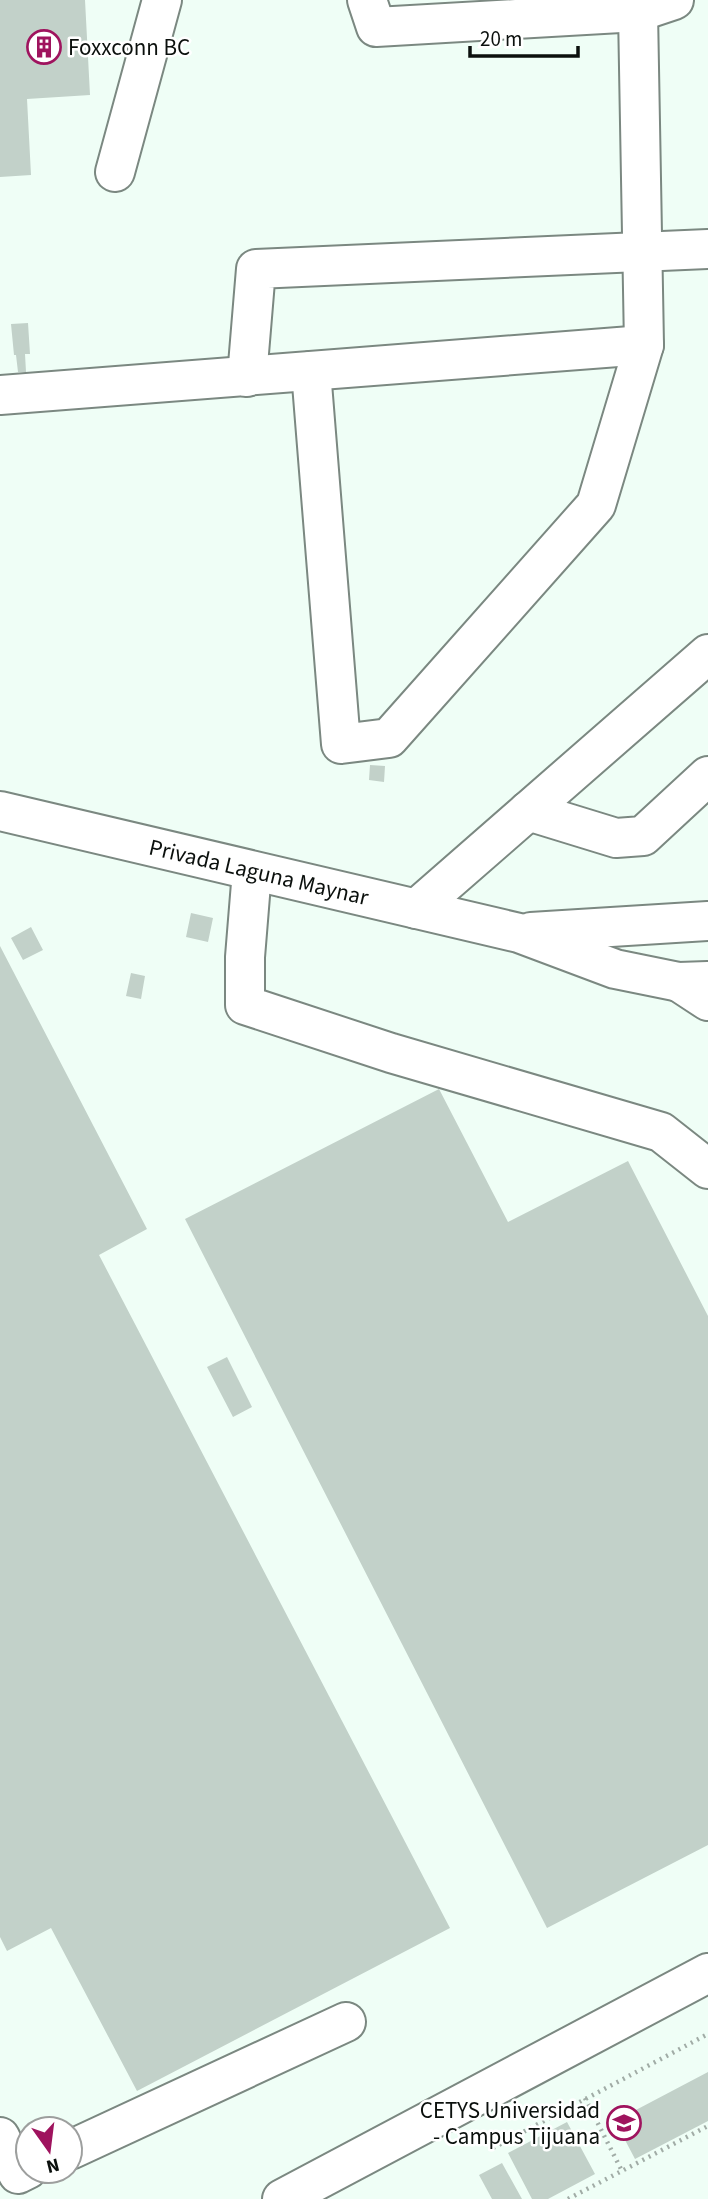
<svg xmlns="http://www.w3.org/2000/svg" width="708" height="2199" font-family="'Source Sans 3',sans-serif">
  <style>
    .building { fill: #c2d1c9 }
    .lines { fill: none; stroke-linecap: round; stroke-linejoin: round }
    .minor-casing { stroke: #7b8881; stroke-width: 42 }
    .major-casing { stroke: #7b8881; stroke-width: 42 }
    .path { stroke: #a1aca6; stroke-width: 4.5; stroke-dasharray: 2 5; stroke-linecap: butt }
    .minor { stroke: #fff; stroke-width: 38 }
    .major { stroke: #fff; stroke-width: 38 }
    .labels { text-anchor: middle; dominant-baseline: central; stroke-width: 5; stroke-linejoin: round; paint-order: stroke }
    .poi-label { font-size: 23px; fill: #0b100d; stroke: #fff; text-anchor: start }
    .street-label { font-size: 23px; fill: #0b100d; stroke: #fff }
  </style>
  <rect width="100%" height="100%" fill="#effef6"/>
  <path class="building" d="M0,0H85L90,95L27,99L31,175L0,177Z
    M28,323L30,354H25L26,372H18L16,355H14L11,324Z
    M370,765L385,766L384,782L369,780Z
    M191,913L213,918L208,942L186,937Z
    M31,927L43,950L23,960L11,938Z
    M0,946L147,1229L99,1255L450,1928L137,2091L51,1928L7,1951L0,1937Z
    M131,973L145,976L141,999L126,996Z
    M439,1089L508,1222L628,1161L708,1316V1845L547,1928L185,1219Z
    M227,1357L252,1407L233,1417L207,1367Z
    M708,2072V2121L635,2159L615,2121Z
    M567,2122L595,2174L548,2199H532L508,2153Z
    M502,2163L522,2199H492L479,2175Z"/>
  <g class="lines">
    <g class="minor-casing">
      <g id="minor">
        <path d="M367,0L376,27L638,12L674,0"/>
        <path d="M115,172L162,0"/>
        <path d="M311,371L341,744L389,738L596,505L644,345L638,12"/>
        <path d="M247,377L256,269L708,249"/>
        <path d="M0,395L644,345"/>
        <path id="s1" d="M0,811L519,933L615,969L679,982L708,981"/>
        <path d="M528,811L616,838L643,836L708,776"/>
        <path d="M252,871L245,957V1005L391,1053L661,1132L708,1169"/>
        <path d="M416,909L708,654"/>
        <path d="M531,932L708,921"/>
        <path d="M0,2137L18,2174L28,2169"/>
        <path d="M70,2150L346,2022"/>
      </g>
    </g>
    <g class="major-casing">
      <path id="major" d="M679,982L708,1001
        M282,2199L708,1973"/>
    </g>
    <path class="path" d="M585,2098L622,2171
      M493,2148L708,2034
      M568,2199L708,2126"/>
    <use href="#minor" class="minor"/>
    <use href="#major" class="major"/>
  </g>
  <defs>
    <g id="building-ring" transform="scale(1.75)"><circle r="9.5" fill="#fff" stroke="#9f135e" stroke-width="1.5"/><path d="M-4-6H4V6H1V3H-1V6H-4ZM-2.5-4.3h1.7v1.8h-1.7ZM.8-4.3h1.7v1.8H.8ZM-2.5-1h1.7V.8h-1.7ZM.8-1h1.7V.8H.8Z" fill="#9f135e"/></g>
    <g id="university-ring" transform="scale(1.75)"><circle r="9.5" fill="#fff" stroke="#9f135e" stroke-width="1.5"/><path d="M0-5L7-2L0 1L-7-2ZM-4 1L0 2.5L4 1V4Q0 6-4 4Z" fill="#9f135e"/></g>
  </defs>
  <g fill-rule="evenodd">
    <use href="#building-ring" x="44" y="47"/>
    <use href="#university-ring" x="624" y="2123"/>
  </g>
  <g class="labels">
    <g class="poi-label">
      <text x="68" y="47">Foxxconn BC</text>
      <text x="600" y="2110" text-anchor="end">CETYS Universidad<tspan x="600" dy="26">- Campus Tijuana</tspan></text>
    </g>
    <g class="street-label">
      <text stroke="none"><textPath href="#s1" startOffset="266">Privada Laguna Maynar</textPath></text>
    </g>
  </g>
  <g transform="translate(49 2150) rotate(166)"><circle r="33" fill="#ffffff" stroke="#9d9f9e" stroke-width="2"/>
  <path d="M0-5L12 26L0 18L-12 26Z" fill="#9f135e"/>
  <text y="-10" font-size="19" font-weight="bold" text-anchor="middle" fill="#0b100d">N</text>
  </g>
  <path d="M470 46v10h108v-10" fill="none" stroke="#0b100d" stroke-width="3.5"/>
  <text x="480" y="46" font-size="21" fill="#0b100d" stroke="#ffffff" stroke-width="5" paint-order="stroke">20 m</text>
</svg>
